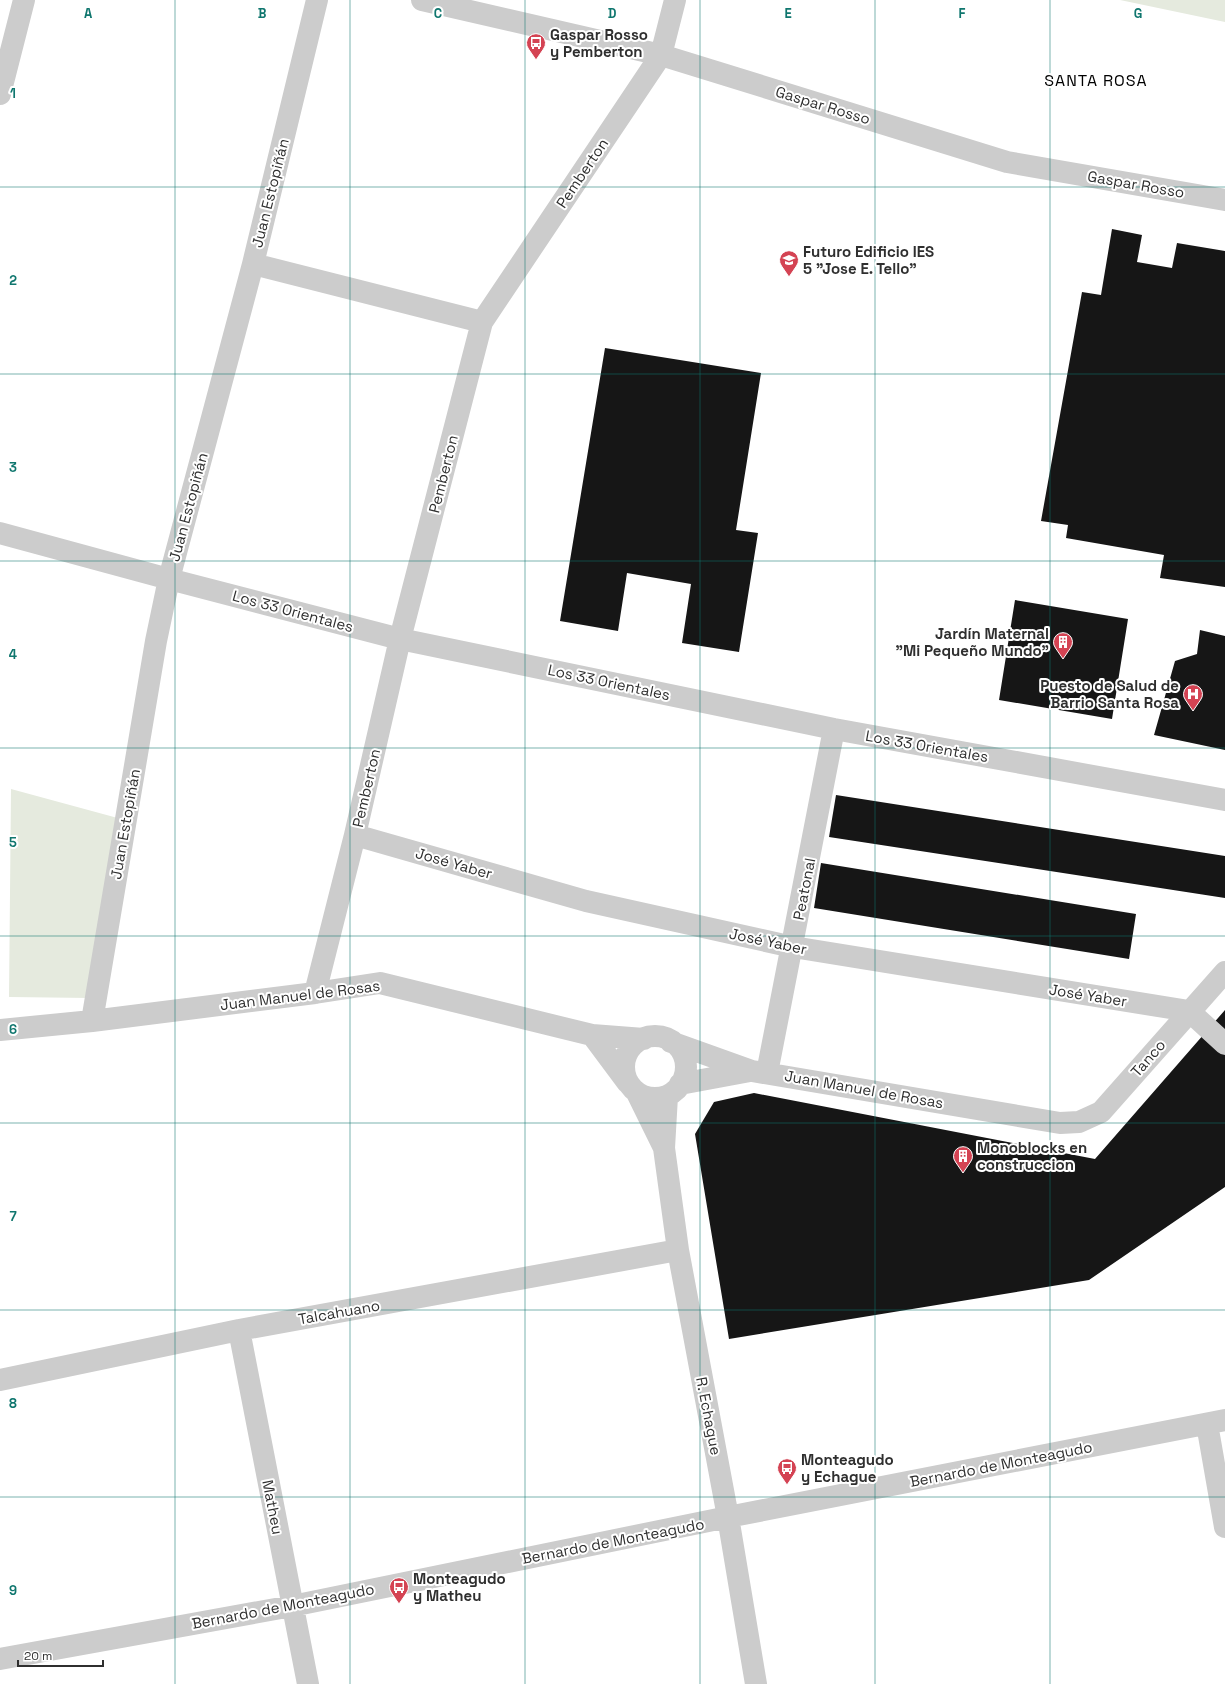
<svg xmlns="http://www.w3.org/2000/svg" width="1225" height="1684" font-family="'Space Grotesk',sans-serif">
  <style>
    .green { fill: #e5eade }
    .building { fill: #161616 }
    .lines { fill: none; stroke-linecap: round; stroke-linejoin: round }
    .minor { stroke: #ccc; stroke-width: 22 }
    .grid { fill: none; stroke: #0f766e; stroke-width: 1; stroke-opacity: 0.55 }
    .labels { text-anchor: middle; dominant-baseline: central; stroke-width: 4; stroke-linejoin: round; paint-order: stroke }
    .poi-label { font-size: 15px; font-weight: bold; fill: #2f2f2f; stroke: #fff; text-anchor: start }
    .street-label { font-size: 15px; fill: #2f2f2f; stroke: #fff }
    .neighbourhood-label { font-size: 16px; letter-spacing: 1px; fill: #000; stroke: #fff }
    .grid-label { font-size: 13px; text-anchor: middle; font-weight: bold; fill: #0f766e; stroke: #fff; stroke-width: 4; stroke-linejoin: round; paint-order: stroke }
  </style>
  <rect width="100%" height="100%" fill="#fff"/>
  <path class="green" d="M1120,0H1225V22Z
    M11,789L125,820L90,998L9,997Z"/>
  <path class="building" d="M1112,229L1142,235L1137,262L1172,268L1177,243L1225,251V587L1160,578L1164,555L1066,538L1068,525L1041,521L1082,292L1101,295Z
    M605,348L761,373L736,530L758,533L739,652L682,643L691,584L627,573L618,631L560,621Z
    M1015,600L1128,619L1112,719L999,700Z
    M1200,630L1225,636V750L1154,735L1175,661L1197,654Z
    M836,795L1225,856V898L829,837Z
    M821,863L1136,914L1129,959L814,908Z
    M1225,1010V1187L1089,1280L729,1339L695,1134L714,1102L754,1093L1095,1159Z"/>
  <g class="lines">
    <path class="minor" d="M422,0L661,55L1007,162L1225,200
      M0,94L24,0
      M253,264L482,322
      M0,533L169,579L400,639L834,729L1225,800
      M355,835L586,901L793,947L1189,1011L1225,1044
      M315,993L355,835L400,639L482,322L661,55L675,0
      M92,1021L156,641L169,579L253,264L317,0
      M0,1030L92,1021L315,993L380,983L592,1035L644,1039
      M592,1035L627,1082
      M624 1067a31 31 0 1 1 62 0a31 31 0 1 1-62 0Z
      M671,1042L752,1071L1060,1123L1079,1122L1101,1112L1225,972
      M767,1073L834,729
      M680,1084L750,1071
      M637,1093L664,1148L667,1096
      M664,1148L678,1250L728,1517L756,1684
      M239,1330L308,1684
      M0,1380L239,1330L678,1250
      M1207,1424L1225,1527
      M0,1659L292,1606L728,1517L1225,1420"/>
  </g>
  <path class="grid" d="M175,0V1684M350,0V1684M525,0V1684M700,0V1684M875,0V1684M1050,0V1684M0,187H1225M0,374H1225M0,561H1225M0,748H1225M0,936H1225M0,1123H1225M0,1310H1225M0,1497H1225"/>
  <defs>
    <g id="bus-pin" transform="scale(1)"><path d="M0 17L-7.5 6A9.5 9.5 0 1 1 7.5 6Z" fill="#d44353" stroke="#fff"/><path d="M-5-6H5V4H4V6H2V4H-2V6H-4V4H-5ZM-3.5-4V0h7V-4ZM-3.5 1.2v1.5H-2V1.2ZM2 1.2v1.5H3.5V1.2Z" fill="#fff"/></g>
    <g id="university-pin" transform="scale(1)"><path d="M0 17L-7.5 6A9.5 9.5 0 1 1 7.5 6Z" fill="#d44353" stroke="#fff"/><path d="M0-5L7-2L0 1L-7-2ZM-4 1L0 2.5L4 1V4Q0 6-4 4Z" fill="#fff"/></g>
    <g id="building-pin" transform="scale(1)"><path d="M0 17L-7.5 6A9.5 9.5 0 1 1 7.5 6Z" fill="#d44353" stroke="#fff"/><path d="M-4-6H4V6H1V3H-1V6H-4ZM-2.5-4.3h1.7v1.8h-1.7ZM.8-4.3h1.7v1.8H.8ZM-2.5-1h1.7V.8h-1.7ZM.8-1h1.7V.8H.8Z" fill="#fff"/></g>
    <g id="hospital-pin" transform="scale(1)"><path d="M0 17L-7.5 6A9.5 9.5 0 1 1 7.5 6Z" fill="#d44353" stroke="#fff"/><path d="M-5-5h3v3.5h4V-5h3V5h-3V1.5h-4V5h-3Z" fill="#fff"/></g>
  </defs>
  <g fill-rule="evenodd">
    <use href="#bus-pin" x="536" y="43"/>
    <use href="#university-pin" x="789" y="260"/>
    <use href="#building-pin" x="1063" y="642"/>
    <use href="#hospital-pin" x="1193" y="694"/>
    <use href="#building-pin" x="963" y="1156"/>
    <use href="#bus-pin" x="787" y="1468"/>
    <use href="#bus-pin" x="399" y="1587"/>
  </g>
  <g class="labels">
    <g class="poi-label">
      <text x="550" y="34">Gaspar Rosso<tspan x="550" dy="17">y Pemberton</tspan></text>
      <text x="803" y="251">Futuro Edificio IES<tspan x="803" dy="17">5 "Jose E. Tello"</tspan></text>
      <text x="1049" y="633" text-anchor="end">Jardín Maternal<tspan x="1049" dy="17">"Mi Pequeño Mundo"</tspan></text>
      <text x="1179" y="685" text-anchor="end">Puesto de Salud de<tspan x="1179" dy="17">Barrio Santa Rosa</tspan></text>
      <text x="977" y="1147">Monoblocks en<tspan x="977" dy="17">construccion</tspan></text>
      <text x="801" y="1459">Monteagudo<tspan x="801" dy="17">y Echague</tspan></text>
      <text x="413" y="1578">Monteagudo<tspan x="413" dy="17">y Matheu</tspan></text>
    </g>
    <g class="street-label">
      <text transform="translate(823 105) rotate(17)">Gaspar Rosso</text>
      <text transform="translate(582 173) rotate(-56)">Pemberton</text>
      <text transform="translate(1136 184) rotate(10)">Gaspar Rosso</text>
      <text transform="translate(270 193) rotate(-76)">Juan Estopiñán</text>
      <text transform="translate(443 474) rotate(-76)">Pemberton</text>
      <text transform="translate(188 507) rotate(-75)">Juan Estopiñán</text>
      <text transform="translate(293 611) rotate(15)">Los 33 Orientales</text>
      <text transform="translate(609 682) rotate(12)">Los 33 Orientales</text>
      <text transform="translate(927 746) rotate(10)">Los 33 Orientales</text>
      <text transform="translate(366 788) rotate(-77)">Pemberton</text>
      <text transform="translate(125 824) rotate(-80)">Juan Estopiñán</text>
      <text transform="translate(454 863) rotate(16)">José Yaber</text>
      <text transform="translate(804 889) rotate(-79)">Peatonal</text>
      <text transform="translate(768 941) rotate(12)">José Yaber</text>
      <text transform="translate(300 995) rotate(-7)">Juan Manuel de Rosas</text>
      <text transform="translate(1088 995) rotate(9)">José Yaber</text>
      <text transform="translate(1148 1058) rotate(-49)">Tanco</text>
      <text transform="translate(864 1089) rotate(10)">Juan Manuel de Rosas</text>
      <text transform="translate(339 1312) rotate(-10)">Talcahuano</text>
      <text transform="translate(709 1416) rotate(79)">R. Echague</text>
      <text transform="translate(1001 1464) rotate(-11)">Bernardo de Monteagudo</text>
      <text transform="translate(273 1507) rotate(79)">Matheu</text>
      <text transform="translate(613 1541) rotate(-11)">Bernardo de Monteagudo</text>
      <text transform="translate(283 1606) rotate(-11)">Bernardo de Monteagudo</text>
    </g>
    <g class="neighbourhood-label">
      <text x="1096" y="80">SANTA ROSA</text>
    </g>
  </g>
  <g class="grid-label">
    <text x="88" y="18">A</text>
    <text x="262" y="18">B</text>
    <text x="438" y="18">C</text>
    <text x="612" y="18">D</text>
    <text x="788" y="18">E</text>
    <text x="962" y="18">F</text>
    <text x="1138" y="18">G</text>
    <text x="13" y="98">1</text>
    <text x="13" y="285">2</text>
    <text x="13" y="472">3</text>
    <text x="13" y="659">4</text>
    <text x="13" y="847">5</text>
    <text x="13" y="1034">6</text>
    <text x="13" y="1221">7</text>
    <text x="13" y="1408">8</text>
    <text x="13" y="1595">9</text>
  </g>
  <path d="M18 1660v6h85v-6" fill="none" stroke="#2f2f2f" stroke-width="2"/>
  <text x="24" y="1660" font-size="12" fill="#2f2f2f" stroke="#ffffff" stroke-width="3" paint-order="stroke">20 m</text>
</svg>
